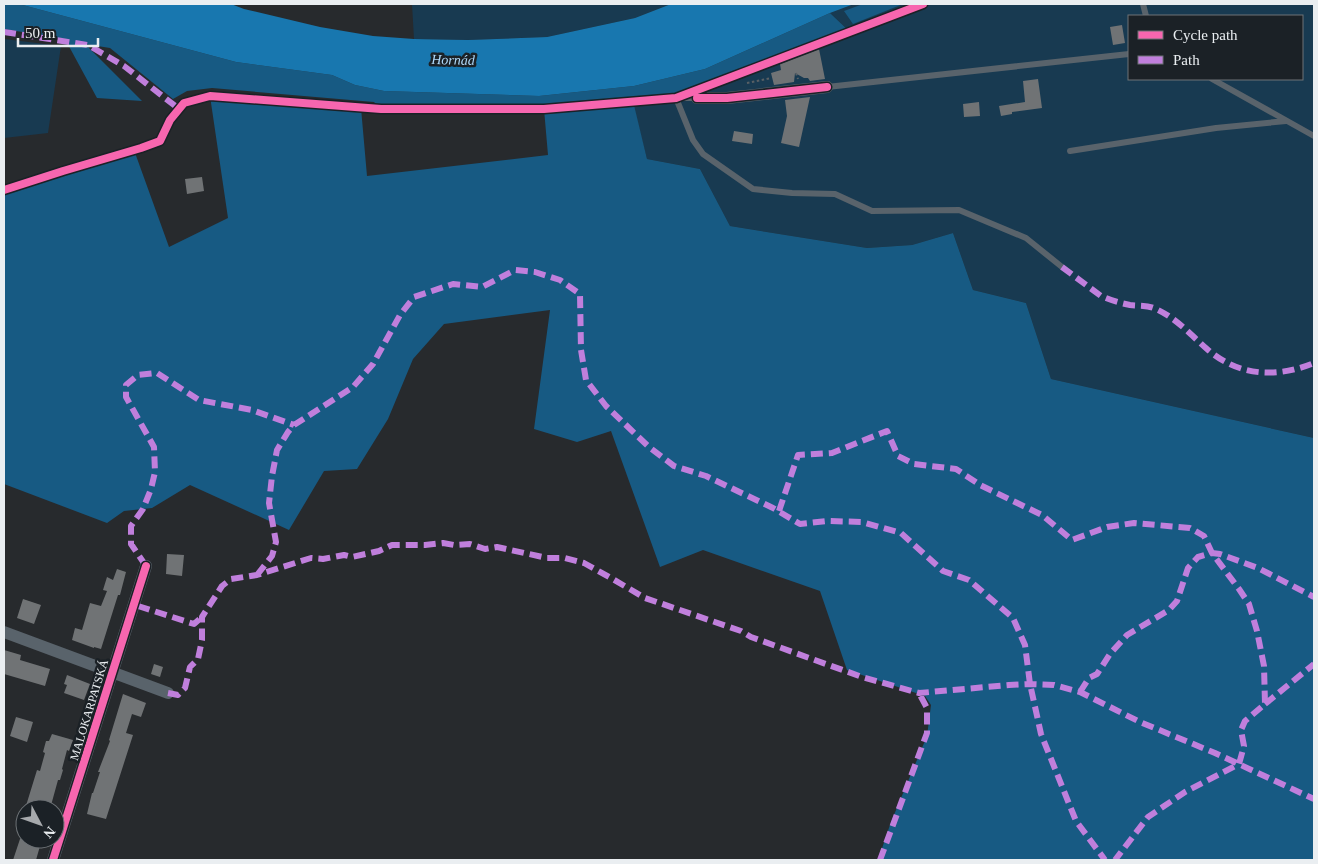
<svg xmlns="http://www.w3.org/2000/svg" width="1318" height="864" font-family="'Times New Roman',serif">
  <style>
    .green { fill: #183a51; fill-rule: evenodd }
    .forest { fill: #175a83 }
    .water { fill: #1877af }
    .building { fill: #707375 }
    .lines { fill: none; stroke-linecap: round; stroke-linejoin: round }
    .path { stroke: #596065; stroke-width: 2; stroke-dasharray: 2.5 2.5; stroke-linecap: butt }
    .lane { stroke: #59636b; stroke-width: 6 }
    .street { stroke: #59636b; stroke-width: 12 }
    .quiet { stroke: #c07fdc; stroke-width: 6; stroke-dasharray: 12 6; stroke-linecap: butt }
    .cycleway-casing { stroke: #1b2126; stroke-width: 11 }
    .cycleway { stroke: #f766af; stroke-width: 8 }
    .labels { text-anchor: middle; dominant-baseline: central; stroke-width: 5; stroke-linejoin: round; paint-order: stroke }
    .street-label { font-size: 12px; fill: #eaeef1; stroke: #1b2126 }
    .water-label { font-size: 14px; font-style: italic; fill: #b0dafb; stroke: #1b2126 }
  </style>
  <rect width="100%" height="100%" fill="#272a2d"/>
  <path class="green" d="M412,4H671L635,18L547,37L468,40L414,39Z
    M854,4H1314V438L1051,379L1026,303L973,290L953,233L912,245L867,248L730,226L700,169L647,159L632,101L849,31L830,13ZM1129,16H1302V79H1129Z
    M4,39L61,46L48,133L4,138Z"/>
  <path class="forest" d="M4,4H19L236,62L332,75L355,85L384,91L539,96L634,86L705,69L830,13L850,32L676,98L633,101L647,159L700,169L730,226L867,248L912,245L953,233L973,290L1026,303L1051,379L1314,438V860H878L891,822L927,736L931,705L925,696L847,670L820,591L703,550L660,567L611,431L577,442L534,429L550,310L444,324L413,359L388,419L357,469L324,471L289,530L190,485L152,508L124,511L107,523L4,484V190L134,150L169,247L228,218L210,96L361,108L367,176L548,155L544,109H381L374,102L212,88L187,91L173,99L110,48L85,44L142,101L97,98L65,39L4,29Z
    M863,4H903L853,24L844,11Z"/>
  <path class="water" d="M19,4H231L244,9L320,27L373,36L414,39L468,40L547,37L635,18L671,4H854L830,13L705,69L634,86L539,96L384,91L355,85L332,75L236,62Z"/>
  <path class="building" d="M1122,25L1125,43L1113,45L1110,27Z
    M819,49L825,79L810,81L808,78H804L795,73L794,82L774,85L771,73L781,70L780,64Z
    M1038,79L1042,108L1012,112V114L1001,116L999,106L1025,102L1023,81Z
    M810,97L799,147L781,143L787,116L785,100Z
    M979,102L980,116L964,117L963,104Z
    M734,131L753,134L752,144L732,141Z
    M202,177L204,191L187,194L185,179Z
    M167,554L184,555L182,576L166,574Z
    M117,569L126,572L120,595H118L101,649L94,647V648L72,640L75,628L82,630L90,603L101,606L107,591L103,590L107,577L113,580Z
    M23,599L41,605L34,624L17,618Z
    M4,650L21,655L20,660L50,669L45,686L4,674Z
    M154,664L163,667L160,677L151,674Z
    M67,675L90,684L84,700L64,693L67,685L64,684Z
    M123,694L146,703L141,717L132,714L126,733L133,735L106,819L87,814L92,793H93L100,772H98L110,741L109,740Z
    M16,717L33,722L27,742L10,736Z
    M52,734L73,740L69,751L67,750L62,769L63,770L60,780H58L50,809H25L37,770L40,771L45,753L43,752L46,741H49Z
    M20,839H42L36,860H13Z"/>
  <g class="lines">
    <path class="path" d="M796,73L798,79
      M747,83L771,78"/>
    <path class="lane" d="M1143,4L1146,16
      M1212,79L1314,136
      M827,87L1129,54
      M697,98H676L693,140L703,154L753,189L792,193L835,194L872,211L959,210L1026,238L1062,267
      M1070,151L1216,128L1286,121
      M4,190L63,171L141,148L160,141L170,120L184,103L210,96L381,109H544L676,98L923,4"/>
    <path class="street" d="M697,98H727L827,87
      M4,632L168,693
      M53,860L146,566"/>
    <path class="quiet" d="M4,32L88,45L124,66L179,109
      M1062,267L1101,296C1110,300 1120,303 1130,305C1139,306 1148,305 1156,309C1176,318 1191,335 1207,349C1239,377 1277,378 1314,363
      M779,511L798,455L832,453L887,431L898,456L914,464L956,469L980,485L1042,515L1072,540L1107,527L1134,523L1190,528L1204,536L1212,553L1239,589L1249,604L1257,631L1264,666L1265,704L1245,721L1241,730L1244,746L1239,764L1185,792L1148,817L1115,860
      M146,566L131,544V526L143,509L151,489L155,472L154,447L126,397V385L138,375L157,373L199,400L252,410L294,425
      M257,575L272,556L276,542L269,503L272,476L277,450L288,432L294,425L353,387L373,364L400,315L414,297L453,284L482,287L515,270L535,272L560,280L580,294L581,350L586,380L606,406L649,447L674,466L706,476L773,508L800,524L827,521L862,522L901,533L943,571L969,580L1013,618L1025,645L1030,684L1041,734L1076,821L1105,860
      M138,606L194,624L202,617
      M1080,692L1089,678L1097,674L1110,654L1127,635L1169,610L1177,601L1188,568L1198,557L1212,553L1220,554L1258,568L1314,597
      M168,693L178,695L185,688L190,667L198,659L202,640V617L222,586L231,579L257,575L311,558L323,559L344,555L352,557L379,551L392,545H425L443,543L454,545L470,544L485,549L497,547L547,558H565L584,563L611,578L645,598L741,631L751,637L862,677L919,693L1009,685L1030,684L1054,685L1080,692L1140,722L1215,753L1314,799
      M1265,704L1314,664
      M880,860L927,733V708L919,693"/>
    <g class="cycleway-casing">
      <path id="cycleway" d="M697,98H727L827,87
        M4,190L63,171L141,148L160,141L170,120L184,103L210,96L381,109H544L676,98L923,4
        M53,860L146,566"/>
    </g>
    <use href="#cycleway" class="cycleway"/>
  </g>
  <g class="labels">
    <g class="street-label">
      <text transform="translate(89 710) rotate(-73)">MALOKARPATSKÁ</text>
    </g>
    <g class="water-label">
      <text transform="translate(453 60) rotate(1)">Hornád</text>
    </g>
  </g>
  <rect width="1318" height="864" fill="none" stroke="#eaeef1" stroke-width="10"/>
  <rect x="1128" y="15" width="175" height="65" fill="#1b2126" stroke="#6e7377"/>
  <rect x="1138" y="31" width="25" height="8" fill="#f766af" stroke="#6e7377"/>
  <text x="1173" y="40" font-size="15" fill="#eaeef1">Cycle path</text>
  <rect x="1138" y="56" width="25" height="8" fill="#c07fdc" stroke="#6e7377"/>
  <text x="1173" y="65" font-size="15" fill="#eaeef1">Path</text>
  <g transform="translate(40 824) rotate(131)"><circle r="24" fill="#1b2126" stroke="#6e7377"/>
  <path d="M0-4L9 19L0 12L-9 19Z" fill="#a6a9ac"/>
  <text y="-8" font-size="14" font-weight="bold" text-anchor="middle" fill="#eaeef1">N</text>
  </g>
  <path d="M18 38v8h80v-8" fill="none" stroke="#eaeef1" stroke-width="2.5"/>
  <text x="25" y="38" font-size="15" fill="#eaeef1" stroke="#1b2126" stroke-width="4" paint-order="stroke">50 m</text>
</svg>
